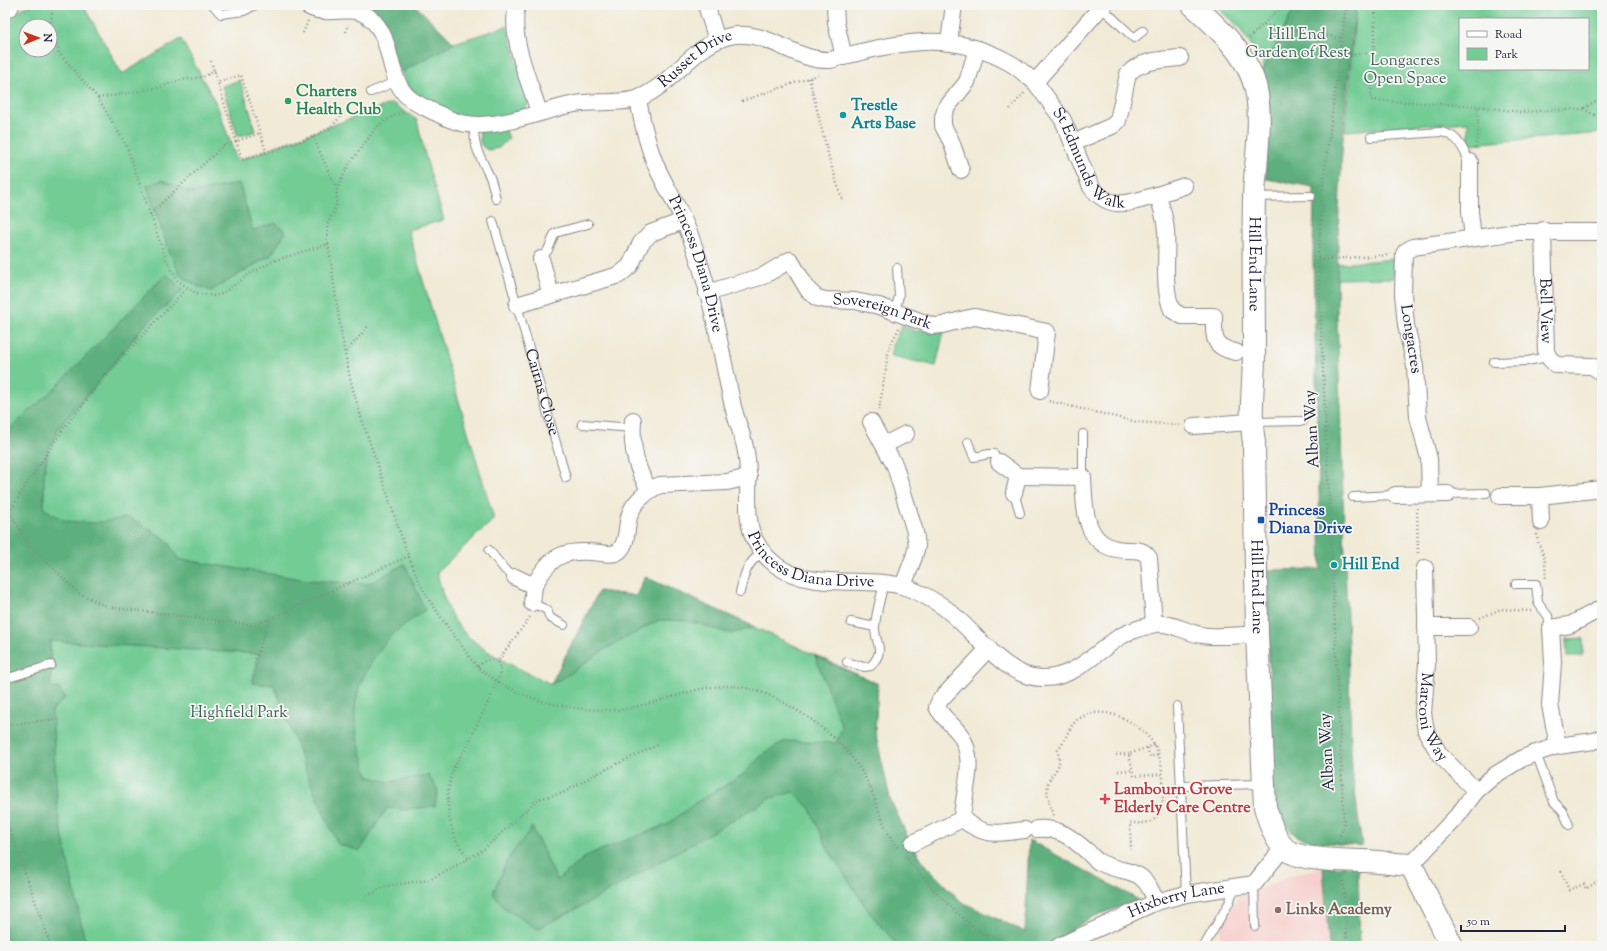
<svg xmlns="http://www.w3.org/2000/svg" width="1607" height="951" font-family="'Sorts Mill Goudy',serif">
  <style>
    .built { fill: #f7d0ce }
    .green { fill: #72cc94; stroke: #4a7768; fill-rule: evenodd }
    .forest { fill: #5db07e; stroke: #40695c }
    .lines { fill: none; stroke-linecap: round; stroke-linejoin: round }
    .lane-casing { stroke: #8a8688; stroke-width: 10 }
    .street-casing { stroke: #8a8688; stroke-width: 18 }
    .secondary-casing { stroke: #8a8688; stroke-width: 24 }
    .path { stroke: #8a8688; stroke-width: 2.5; stroke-dasharray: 1 3; stroke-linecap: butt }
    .lane { stroke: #fff; stroke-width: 8 }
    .street { stroke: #fff; stroke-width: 16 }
    .secondary { stroke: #fff; stroke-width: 22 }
    .leisure-dot { fill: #2e9e5b; stroke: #f6f6f2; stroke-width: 1.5 }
    .culture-dot { fill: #0f9aa8; stroke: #f6f6f2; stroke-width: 1.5 }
    .transit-dot { fill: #1a4fb4; stroke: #f6f6f2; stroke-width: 1.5 }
    .health-dot { fill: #e0444e; stroke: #f6f6f2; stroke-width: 1.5 }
    .education-dot { fill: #8d6e63; stroke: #f6f6f2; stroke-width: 1.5 }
    .labels { text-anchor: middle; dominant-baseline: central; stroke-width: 3.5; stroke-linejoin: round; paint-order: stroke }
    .park-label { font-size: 16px; fill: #3e5e5a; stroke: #f6f6f2 }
    .street-label { font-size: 16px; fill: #22223b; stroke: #f6f6f2 }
    .leisure-label { font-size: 16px; font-weight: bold; fill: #27864d; stroke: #f6f6f2; text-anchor: start }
    .culture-label { font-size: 16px; font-weight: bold; fill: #0d838f; stroke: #f6f6f2; text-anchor: start }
    .transit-label { font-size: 16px; font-weight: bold; fill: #164399; stroke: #f6f6f2; text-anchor: start }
    .health-label { font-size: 16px; font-weight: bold; fill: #be3a42; stroke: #f6f6f2; text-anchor: start }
    .education-label { font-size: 16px; font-weight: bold; fill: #785e54; stroke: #f6f6f2; text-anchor: start }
  </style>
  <rect width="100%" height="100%" fill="#f6f6f2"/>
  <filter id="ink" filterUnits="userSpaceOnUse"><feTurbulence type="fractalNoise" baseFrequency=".025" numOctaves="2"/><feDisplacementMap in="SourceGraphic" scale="8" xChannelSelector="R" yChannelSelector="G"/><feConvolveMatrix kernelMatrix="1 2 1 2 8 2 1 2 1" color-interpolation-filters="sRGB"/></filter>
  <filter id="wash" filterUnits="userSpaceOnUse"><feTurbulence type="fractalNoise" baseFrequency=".012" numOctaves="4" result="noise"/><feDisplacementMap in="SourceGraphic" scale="16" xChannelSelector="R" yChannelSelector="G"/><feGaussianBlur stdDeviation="0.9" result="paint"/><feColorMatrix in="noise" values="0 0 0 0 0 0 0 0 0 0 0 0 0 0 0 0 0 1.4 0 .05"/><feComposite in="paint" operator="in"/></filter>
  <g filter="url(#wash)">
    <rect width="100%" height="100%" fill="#f1ead6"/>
    <path class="built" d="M1323,867L1329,946H1220L1221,925L1239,896L1263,888L1288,876Z"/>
    <path class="green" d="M28,5H83L122,74L181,39L217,105L237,161L392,103L417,120L425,155L444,220L408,230L494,519L437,572C441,589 445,606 455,621C474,650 520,669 551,684L599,591L636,596L645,577L878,684L875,731L890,799L907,836L926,866L962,902L1027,946H5V20ZM26,26H50V50H26Z
      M1215,5H1342L1267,86L1262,61L1240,29Z
      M1356,5H1602V133L1469,144L1468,122L1345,131ZM1460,19H1588V69H1460Z
      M507,26L529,102C522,121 480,122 463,117C450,113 434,108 423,101C412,95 406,83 401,72L454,43Z
      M240,80L256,131L238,137L222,86Z
      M505,129L509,138L499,148L488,150C479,145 479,142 480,131Z
      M1394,259V278L1337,279V264Z
      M902,325L917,332L919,329L931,333L944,331L936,366L891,356L892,346Z
      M1583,638V656H1567L1566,639Z"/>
    <path class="forest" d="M359,5H415L454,43L401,72Z
      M1296,5H1356C1343,107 1337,211 1337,314L1352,768L1362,846C1346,844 1307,844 1294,834C1285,827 1277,807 1272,796L1267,570L1321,569L1313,260L1314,187L1266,179V101L1260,76Z
      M162,180L193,193L239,183L253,230L276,223L286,232L271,255L211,291L195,285L180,275L167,246L147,186Z
      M166,274L183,290L141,329L97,384L59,427L48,451L44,475V509L66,521L95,523L129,517L167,540L178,559L308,580L368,584L405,564L425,610C414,619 398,628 389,638C372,658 355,686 355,713C355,734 362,756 368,776L390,782L428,775L438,790L435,806L403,810L387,808L360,851L338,844L314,792L274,685L252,683L260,654L50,641L51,688H59L65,698L52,710L58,814L84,937L93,946H5V433L55,388Z
      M645,577L755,627L731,634L689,621L659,620L602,651L565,677L551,684L599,591L636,596Z
      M815,656L878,684L875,731L890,799L913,848L926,866L962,902L1025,932L1029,840L1139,900L1092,917L1046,946H898L869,912L828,849L810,809L794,792L771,798L588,903L537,929L503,907L493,893L507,860L532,827L557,880L588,855L668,824L695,803L744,774L763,754L785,741L837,743L842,727Z
      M1358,866L1360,946H1329L1323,867Z"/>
  </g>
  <g filter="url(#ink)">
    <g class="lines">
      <g class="lane-casing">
        <g id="lane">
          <path d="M213,5L221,14L244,11L255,5"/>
          <path d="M1099,5L1134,38L1143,31"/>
          <path d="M371,92L397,81"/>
          <path d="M474,125C474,149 478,151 487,171C492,179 494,190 496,199"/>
          <path d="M1371,137L1440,132C1458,134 1462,148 1470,162"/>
          <path d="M1255,197L1311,196"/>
          <path id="s1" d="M493,221L566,478"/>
          <path d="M541,259L548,250L555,233L588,224"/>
          <path d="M895,311L899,296L897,268"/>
          <path d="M1494,362L1527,361L1548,357"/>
          <path d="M1253,422L1303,421"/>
          <path d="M582,424L633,428"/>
          <path d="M1083,434V477"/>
          <path d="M968,442L974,457L989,454H994L999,462"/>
          <path d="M1014,493L1020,513"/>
          <path d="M1448,494L1486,493"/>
          <path d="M1353,497L1395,495"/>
          <path d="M489,550L505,570L515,577"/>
          <path d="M1516,584H1536L1538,603L1548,616L1551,628"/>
          <path d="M740,592C745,572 746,565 762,552"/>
          <path d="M532,603L547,610L550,618L564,625"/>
          <path d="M851,622L875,627"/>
          <path d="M847,662L864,667L871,666C887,648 874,644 875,626C876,612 881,597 884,583"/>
          <path d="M5,679L51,665"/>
          <path d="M1177,706L1186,894"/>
          <path d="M1536,753L1554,802L1563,811L1569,825"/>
          <path d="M1181,786L1262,784"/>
          <path d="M1254,884L1255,926"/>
          <path d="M1204,946L1229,903L1235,886"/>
        </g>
      </g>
      <g class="street-casing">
        <g id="street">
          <path id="s2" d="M306,5C328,20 351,1 370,18C392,36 387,69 402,90C409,101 421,105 432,111C440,114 447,119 455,121C491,134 538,111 575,104C592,101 625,104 639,98C674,84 692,45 730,36C767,28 795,62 830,60C895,43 948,28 1010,63C1019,68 1027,76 1035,82L1103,5"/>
          <path d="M517,5C509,38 529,80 539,112"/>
          <path d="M706,5L717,40"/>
          <path d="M835,5L836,23L844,57"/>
          <path d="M949,42L954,5"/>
          <path id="s3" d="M1035,82L1063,120L1091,187C1111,212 1130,203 1157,195C1162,207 1165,218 1166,231C1168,257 1162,286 1172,310L1182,316H1214C1214,338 1212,347 1236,352"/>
          <path id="s4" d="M638,99C642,122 648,147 657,168C668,191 682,213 691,238C711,291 720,347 732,402C735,418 742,432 745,447C756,493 732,531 776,565C810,591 864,576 902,586C915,590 928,597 939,604C971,623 1001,678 1042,678C1073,679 1094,654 1118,638C1127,632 1140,628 1151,625C1167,620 1185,632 1201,635C1219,638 1239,635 1257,634"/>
          <path d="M1073,143L1112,126L1118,121L1128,74C1140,60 1163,60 1180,58"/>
          <path d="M1470,162V212L1473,238"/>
          <path d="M961,170L951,141L943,126V117L946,108L967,82L977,49"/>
          <path d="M1157,195L1184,186"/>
          <path id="s5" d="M1543,230L1546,352L1550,359L1556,365L1592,366L1602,373"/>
          <path d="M541,259L551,295"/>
          <path id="s6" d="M707,293L763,276L790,260L808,290L817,298L826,300L855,301L879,306L933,326C947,326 960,319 975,317L1047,332L1040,391"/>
          <path d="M517,305L619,275L630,266L641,243L651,233L683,221"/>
          <path d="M633,420C631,445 635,469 650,490"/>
          <path d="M871,422L895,466L915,532L917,546L914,557L903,586"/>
          <path d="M1194,426L1250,422"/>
          <path d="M884,445L906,434"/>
          <path d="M999,462L1018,476L1083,477C1085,510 1083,550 1128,550C1138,550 1144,550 1149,558L1154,623"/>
          <path d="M1014,493L1018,476"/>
          <path d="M1430,494L1429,459L1418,417L1415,366L1406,325L1403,294L1404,254L1406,251L1413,247L1517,232H1602"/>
          <path d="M1395,495L1448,494"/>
          <path d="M1500,496H1540"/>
          <path d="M1541,522L1540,496L1602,489"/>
          <path id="s7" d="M1425,568L1427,664L1423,713L1426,731L1440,755L1476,791"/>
          <path d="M515,577L534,586C551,553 566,549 601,553C606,554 614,555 619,551C628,543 626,528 629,517C632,503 648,490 660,485L727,482L749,477"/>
          <path d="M532,603L534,586"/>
          <path d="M1426,627H1469"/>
          <path d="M1558,746L1550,705L1553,662L1551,628L1570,625L1602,608"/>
          <path d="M962,819C988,838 995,833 1025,830"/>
          <path d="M1037,829C1059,827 1072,838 1088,852C1091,855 1095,860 1099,862C1128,877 1142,863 1156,902"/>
          <path d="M913,843L962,819C963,791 977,762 961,736C954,725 943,719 937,707L940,700L989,648"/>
          <path d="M1411,865L1458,815L1476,791L1495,775L1523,758L1536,753L1558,746L1594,741L1602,738"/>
          <path id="s8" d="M1059,946L1156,902L1186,894L1254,884L1283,848"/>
        </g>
      </g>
      <g class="secondary-casing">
        <g id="secondary">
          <path id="s9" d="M1193,5C1216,26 1242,49 1253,79C1265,111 1255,162 1254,197C1253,249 1254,302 1254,354C1254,384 1249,413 1254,442L1257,634L1265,807C1269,820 1273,835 1282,846C1295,862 1346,860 1365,861C1381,862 1396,864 1411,865L1452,946"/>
          <path d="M5,7L8,5"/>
        </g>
      </g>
      <path class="path" d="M53,5L51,24L59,53L98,98L126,145L166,259L178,281L196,293L214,296L223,293L251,273L276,260L328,244C336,293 341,346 354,393C363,425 375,457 386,490C396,519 404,548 417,577C426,597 440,616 453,634C462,645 470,660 480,669C516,698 561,710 607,710C623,711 639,706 655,702C703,688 732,675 781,701C816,720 850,746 868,783C878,804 883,831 899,849
        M1170,5L1177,9
        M1376,5L1371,100L1478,106L1520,112L1583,109L1602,119
        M25,11L33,5
        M1264,25L1341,38
        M346,32L348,24
        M303,33L308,21
        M1249,38L1283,5
        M1338,57L1373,52
        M211,61L242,160L313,137L330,128L344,113
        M809,78L829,158L842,199
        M219,82L241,75L266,151
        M98,98L157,88L181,80L203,77L215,71
        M742,101L818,75
        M1584,108L1599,100L1602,96
        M1010,109L1025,92
        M313,137L336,188
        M1475,148L1478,137V106
        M1273,178L1281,180L1309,179L1322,185
        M1322,193L1346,5
        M1322,200L1318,260L1344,827L1336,843
        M150,214L223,146L260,133
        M328,244L327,225L336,207L337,189L348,166L375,129L386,120L404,111
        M1318,260L1390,255
        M346,352L369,325
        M1049,401L1137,422L1180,425
        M879,410L889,348L899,328
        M1417,508L1418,555
        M9,512L29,544L78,593L108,607L255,625L409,556
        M5,513L9,512L63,429L123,356L187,288
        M1537,534C1538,546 1541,547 1544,556C1546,564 1545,572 1546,580
        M1480,618L1501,609L1531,611
        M254,663L270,618
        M478,667C484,660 489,658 498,661L530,617
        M5,725L57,719
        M1154,745L1129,754L1134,776L1163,774
        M1147,748L1150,757L1158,754
        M1116,755L1129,754
        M1118,771L1133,770
        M1053,815C1050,806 1046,794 1048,784C1049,777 1054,774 1057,768C1061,762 1058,756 1058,750C1067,740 1068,725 1080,718C1105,703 1139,722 1154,744C1163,758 1171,814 1151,821C1145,824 1136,823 1130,823L1131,850
        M5,816L51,946
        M905,856C925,879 945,904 969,923C981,933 997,939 1012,946
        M468,858C464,852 459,846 456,840C444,811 444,776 464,751L498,682L501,669L498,661
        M1561,871L1569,890L1584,884L1586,889L1602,878
        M1343,877L1347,946
        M367,896L386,886L428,880L445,872L483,850L538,799L563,793L594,775L659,744"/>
      <use href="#lane" class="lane"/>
      <use href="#street" class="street"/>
      <use href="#secondary" class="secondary"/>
    </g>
  </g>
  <circle class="leisure-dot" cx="288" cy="101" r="4"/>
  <g class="culture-dot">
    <circle cx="843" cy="115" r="4"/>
    <circle cx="1334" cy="565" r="4"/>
  </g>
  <rect class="transit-dot" x="1257" y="516" width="8" height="8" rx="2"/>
  <path class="health-dot" d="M1103 793h4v4h4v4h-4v4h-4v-4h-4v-4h4z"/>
  <circle class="education-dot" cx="1278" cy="910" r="4"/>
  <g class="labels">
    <g class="park-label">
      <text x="1297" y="35">Hill End<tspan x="1297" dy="18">Garden of Rest</tspan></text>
      <text x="1405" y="61">Longacres<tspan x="1405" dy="18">Open Space</tspan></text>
      <text x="239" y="713">Highfield Park</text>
    </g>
    <g class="street-label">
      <text stroke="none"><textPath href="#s2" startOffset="466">Russet Drive</textPath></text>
      <text stroke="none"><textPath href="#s3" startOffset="97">St Edmunds Walk</textPath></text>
      <text stroke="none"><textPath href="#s9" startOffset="282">Hill End Lane</textPath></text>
      <text stroke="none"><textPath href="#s4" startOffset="176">Princess Diana Drive</textPath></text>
      <text stroke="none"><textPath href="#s5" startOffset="81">Bell View</textPath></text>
      <text stroke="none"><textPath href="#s6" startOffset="204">Sovereign Park</textPath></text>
      <text transform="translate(1410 339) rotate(81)">Longacres</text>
      <text stroke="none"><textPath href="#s1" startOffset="178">Cairns Close</textPath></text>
      <text transform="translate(1313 429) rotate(-93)">Alban Way</text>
      <text stroke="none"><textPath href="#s4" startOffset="523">Princess Diana Drive</textPath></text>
      <text stroke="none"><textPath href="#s9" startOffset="605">Hill End Lane</textPath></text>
      <text stroke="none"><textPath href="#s7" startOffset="151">Marconi Way</textPath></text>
      <text transform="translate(1328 752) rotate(-93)">Alban Way</text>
      <text stroke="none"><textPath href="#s8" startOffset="127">Hixberry Lane</textPath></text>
    </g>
    <g class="leisure-label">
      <text x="296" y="92">Charters<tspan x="296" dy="18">Health Club</tspan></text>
    </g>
    <g class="culture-label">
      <text x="851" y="106">Trestle<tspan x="851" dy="18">Arts Base</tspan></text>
      <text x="1342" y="565">Hill End</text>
    </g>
    <g class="transit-label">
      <text x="1269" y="511">Princess<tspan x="1269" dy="18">Diana Drive</tspan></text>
    </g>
    <g class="health-label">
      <text x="1114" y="790">Lambourn Grove<tspan x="1114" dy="18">Elderly Care Centre</tspan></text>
    </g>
    <g class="education-label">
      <text x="1286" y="910">Links Academy</text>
    </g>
  </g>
  <rect width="1607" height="951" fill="none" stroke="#f6f6f2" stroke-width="20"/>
  <rect x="1459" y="18" width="130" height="52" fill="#f6f6f2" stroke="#a1a1a9"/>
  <rect x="1467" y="31" width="20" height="6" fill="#ffffff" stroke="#a1a1a9"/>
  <text x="1495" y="38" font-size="12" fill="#22223b">Road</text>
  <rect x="1467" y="48" width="20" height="12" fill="#72cc94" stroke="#a1a1a9"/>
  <text x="1495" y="58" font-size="12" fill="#22223b">Park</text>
  <g transform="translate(38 38) rotate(89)"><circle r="19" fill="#f6f6f2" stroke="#a1a1a9"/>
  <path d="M0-3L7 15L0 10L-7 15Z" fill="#c8321e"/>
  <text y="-6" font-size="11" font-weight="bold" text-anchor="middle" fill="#22223b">N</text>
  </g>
  <path d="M1461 925v6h104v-6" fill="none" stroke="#22223b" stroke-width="2"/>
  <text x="1467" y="925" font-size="12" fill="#22223b" stroke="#f6f6f2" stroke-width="3" paint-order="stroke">50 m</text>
</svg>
